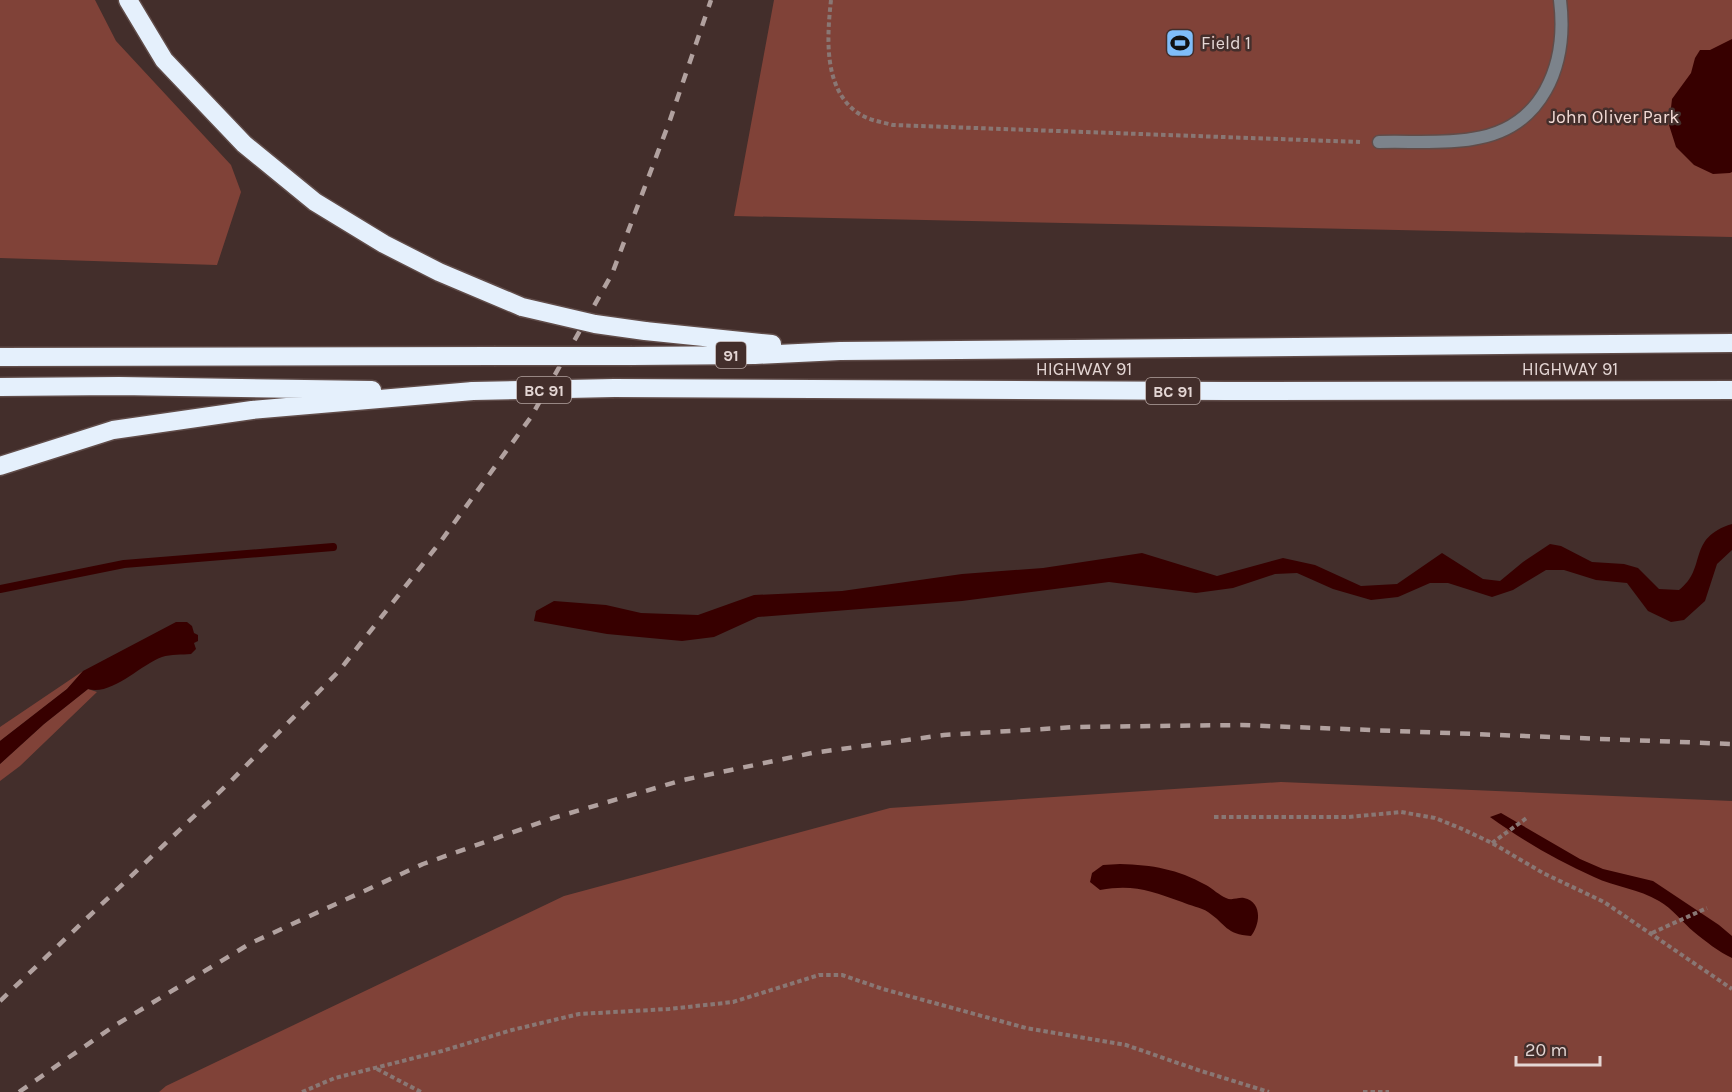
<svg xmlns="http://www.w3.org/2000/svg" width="1732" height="1092" font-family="Karla,sans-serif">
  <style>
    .green { fill: #804238 }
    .water { fill: #370000 }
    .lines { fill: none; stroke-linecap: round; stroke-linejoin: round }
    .stream { stroke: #370000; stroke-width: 8 }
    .lane-casing { stroke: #604c49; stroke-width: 15 }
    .highway-casing { stroke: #604c49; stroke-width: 21 }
    .path { stroke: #897774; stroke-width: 4; stroke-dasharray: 4.5 3; stroke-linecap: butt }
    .lane { stroke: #7c838b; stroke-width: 12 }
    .highway { stroke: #e5f0fc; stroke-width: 18 }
    .rail { stroke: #b1a19f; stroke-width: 4.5; stroke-dasharray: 10 10; stroke-linecap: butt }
    .highway-bridge-casing { stroke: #604c49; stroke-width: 21; stroke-linecap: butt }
    .highway-bridge { stroke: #e5f0fc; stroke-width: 18 }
    .labels { text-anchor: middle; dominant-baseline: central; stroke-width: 5; stroke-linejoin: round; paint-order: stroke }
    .shield { fill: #432e2b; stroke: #b4a4a1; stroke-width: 1.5 }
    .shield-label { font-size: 16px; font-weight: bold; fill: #e4d6d4 }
    .poi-label { font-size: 18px; fill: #e4d6d4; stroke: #432e2b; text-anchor: start }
    .park-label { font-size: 18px; fill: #f3dbd6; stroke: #432e2b }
    .street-label { font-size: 18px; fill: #e4d6d4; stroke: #432e2b }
  </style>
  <rect width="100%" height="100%" fill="#432e2b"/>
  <path class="green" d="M0,0H95L116,41L231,165L241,192L217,265L0,258Z
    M774,0H1732V237L734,216Z
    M83,671L67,689L0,741V727Z
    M88,689L97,692L20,766L0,781V764L44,724Z
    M1281,782L1732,801V1092H159L166,1086L564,896L890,808Z"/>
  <path class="water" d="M1732,39V172L1730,173L1713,174L1694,165L1676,147L1669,125L1672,99L1691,73L1695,58L1700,50H1710Z
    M1732,524V550L1717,564L1705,601L1684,620L1671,622L1648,611L1627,583L1596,580L1564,570H1546L1513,590L1492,597L1448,583H1430L1398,597L1371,600L1333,589L1297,573L1275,574L1233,588L1196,593L1109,582L962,601L758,617L714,637L682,641L607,634L534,621L536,611L554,601L606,605L641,613L698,615L754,595L842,591L962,574L1043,568L1142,553L1217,576L1283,558L1315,565L1361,586L1397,584L1442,553L1483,579L1500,581L1523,562L1550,544L1561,546L1592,562L1624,564L1638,568L1659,589L1679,590C1708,568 1686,538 1732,524Z
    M176,622H187L192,626L194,633L198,635V641L194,643L196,649L191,654C182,655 171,654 162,657C140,665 112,696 88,689L44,724L0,764V741L67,689L83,671Z
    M1501,813L1580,859L1603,869L1653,881L1719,925L1732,936V958C1719,952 1705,941 1694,932C1682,922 1673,909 1659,901C1639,889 1615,887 1594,877C1557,861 1522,840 1490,817Z
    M1120,864C1153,865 1177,869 1206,885C1213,889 1219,895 1226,898C1232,901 1238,897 1244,898C1263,902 1260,925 1251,936C1225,934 1227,925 1208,912C1201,907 1190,906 1182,902C1150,891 1134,884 1100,890L1090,882L1092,873L1103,865Z"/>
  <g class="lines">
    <path class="stream" d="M0,589L124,564L333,547"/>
    <g class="lane-casing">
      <path id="lane" d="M1379,142C1408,141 1444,144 1472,139C1543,129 1568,65 1560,0"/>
    </g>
    <g class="highway-casing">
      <path id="highway" d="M128,0L164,60L244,144L315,202L384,244L439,272L522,307
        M645,331L772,344
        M632,356L755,355L840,351L1732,343
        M0,357L494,356
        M0,387L119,386L372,390
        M614,388L1225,391L1732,390
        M0,466L113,430L252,410L473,391"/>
    </g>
    <path class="path" d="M831,0C827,37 823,89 858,113C868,120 881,122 893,125L1360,142
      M1214,817H1349L1401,812L1435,818L1460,828L1492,843L1543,873L1604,902L1732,989
      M1492,843L1528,817
      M1652,933L1707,908
      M377,1069L421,1092
      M302,1092L335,1078L442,1051L512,1030L579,1014L669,1009L733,1002L819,975H842L883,989L1026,1028L1126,1045L1198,1070L1269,1092
      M1363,1092H1389"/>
    <use href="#lane" class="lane"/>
    <use href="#highway" class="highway"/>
    <path class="rail" d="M0,1001L230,782L339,671L441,541L531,417L612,274L670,120L711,0
      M19,1092L114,1026L251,943L423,864L553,818L683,780L812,753L944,735L1076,727L1241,725L1732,744"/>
    <g class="highway-bridge-casing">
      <path id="highway-bridge" d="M522,307L595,324L645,331
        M494,356H632
        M473,391L614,388"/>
    </g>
    <use href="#highway-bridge" class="highway-bridge"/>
  </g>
  <defs>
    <g id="stadium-square" transform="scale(1.5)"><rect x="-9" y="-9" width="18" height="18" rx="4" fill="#7fbdf9" stroke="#432e2b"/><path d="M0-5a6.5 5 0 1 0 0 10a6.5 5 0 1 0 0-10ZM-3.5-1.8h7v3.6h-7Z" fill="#111"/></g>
  </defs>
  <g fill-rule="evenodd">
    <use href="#stadium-square" x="1180" y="43"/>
  </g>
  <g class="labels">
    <g class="shield">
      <rect x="716" y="342" width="30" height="26" rx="4.5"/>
      <rect x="517" y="377" width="54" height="26" rx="4.5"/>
      <rect x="1146" y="378" width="54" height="26" rx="4.5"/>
    </g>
    <g class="shield-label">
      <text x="731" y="355">91</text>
      <text x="544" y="390">BC 91</text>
      <text x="1173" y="391">BC 91</text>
    </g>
    <g class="poi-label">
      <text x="1201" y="43">Field 1</text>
    </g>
    <g class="park-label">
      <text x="1614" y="117">John Oliver Park</text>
    </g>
    <g class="street-label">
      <text x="1084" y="369">HIGHWAY 91</text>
      <text x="1570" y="369">HIGHWAY 91</text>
    </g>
  </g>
  <path d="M1516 1056v9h84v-9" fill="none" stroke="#e4d6d4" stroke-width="3"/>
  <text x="1525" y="1056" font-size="18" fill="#e4d6d4" stroke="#432e2b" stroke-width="4.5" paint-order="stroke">20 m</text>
</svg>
